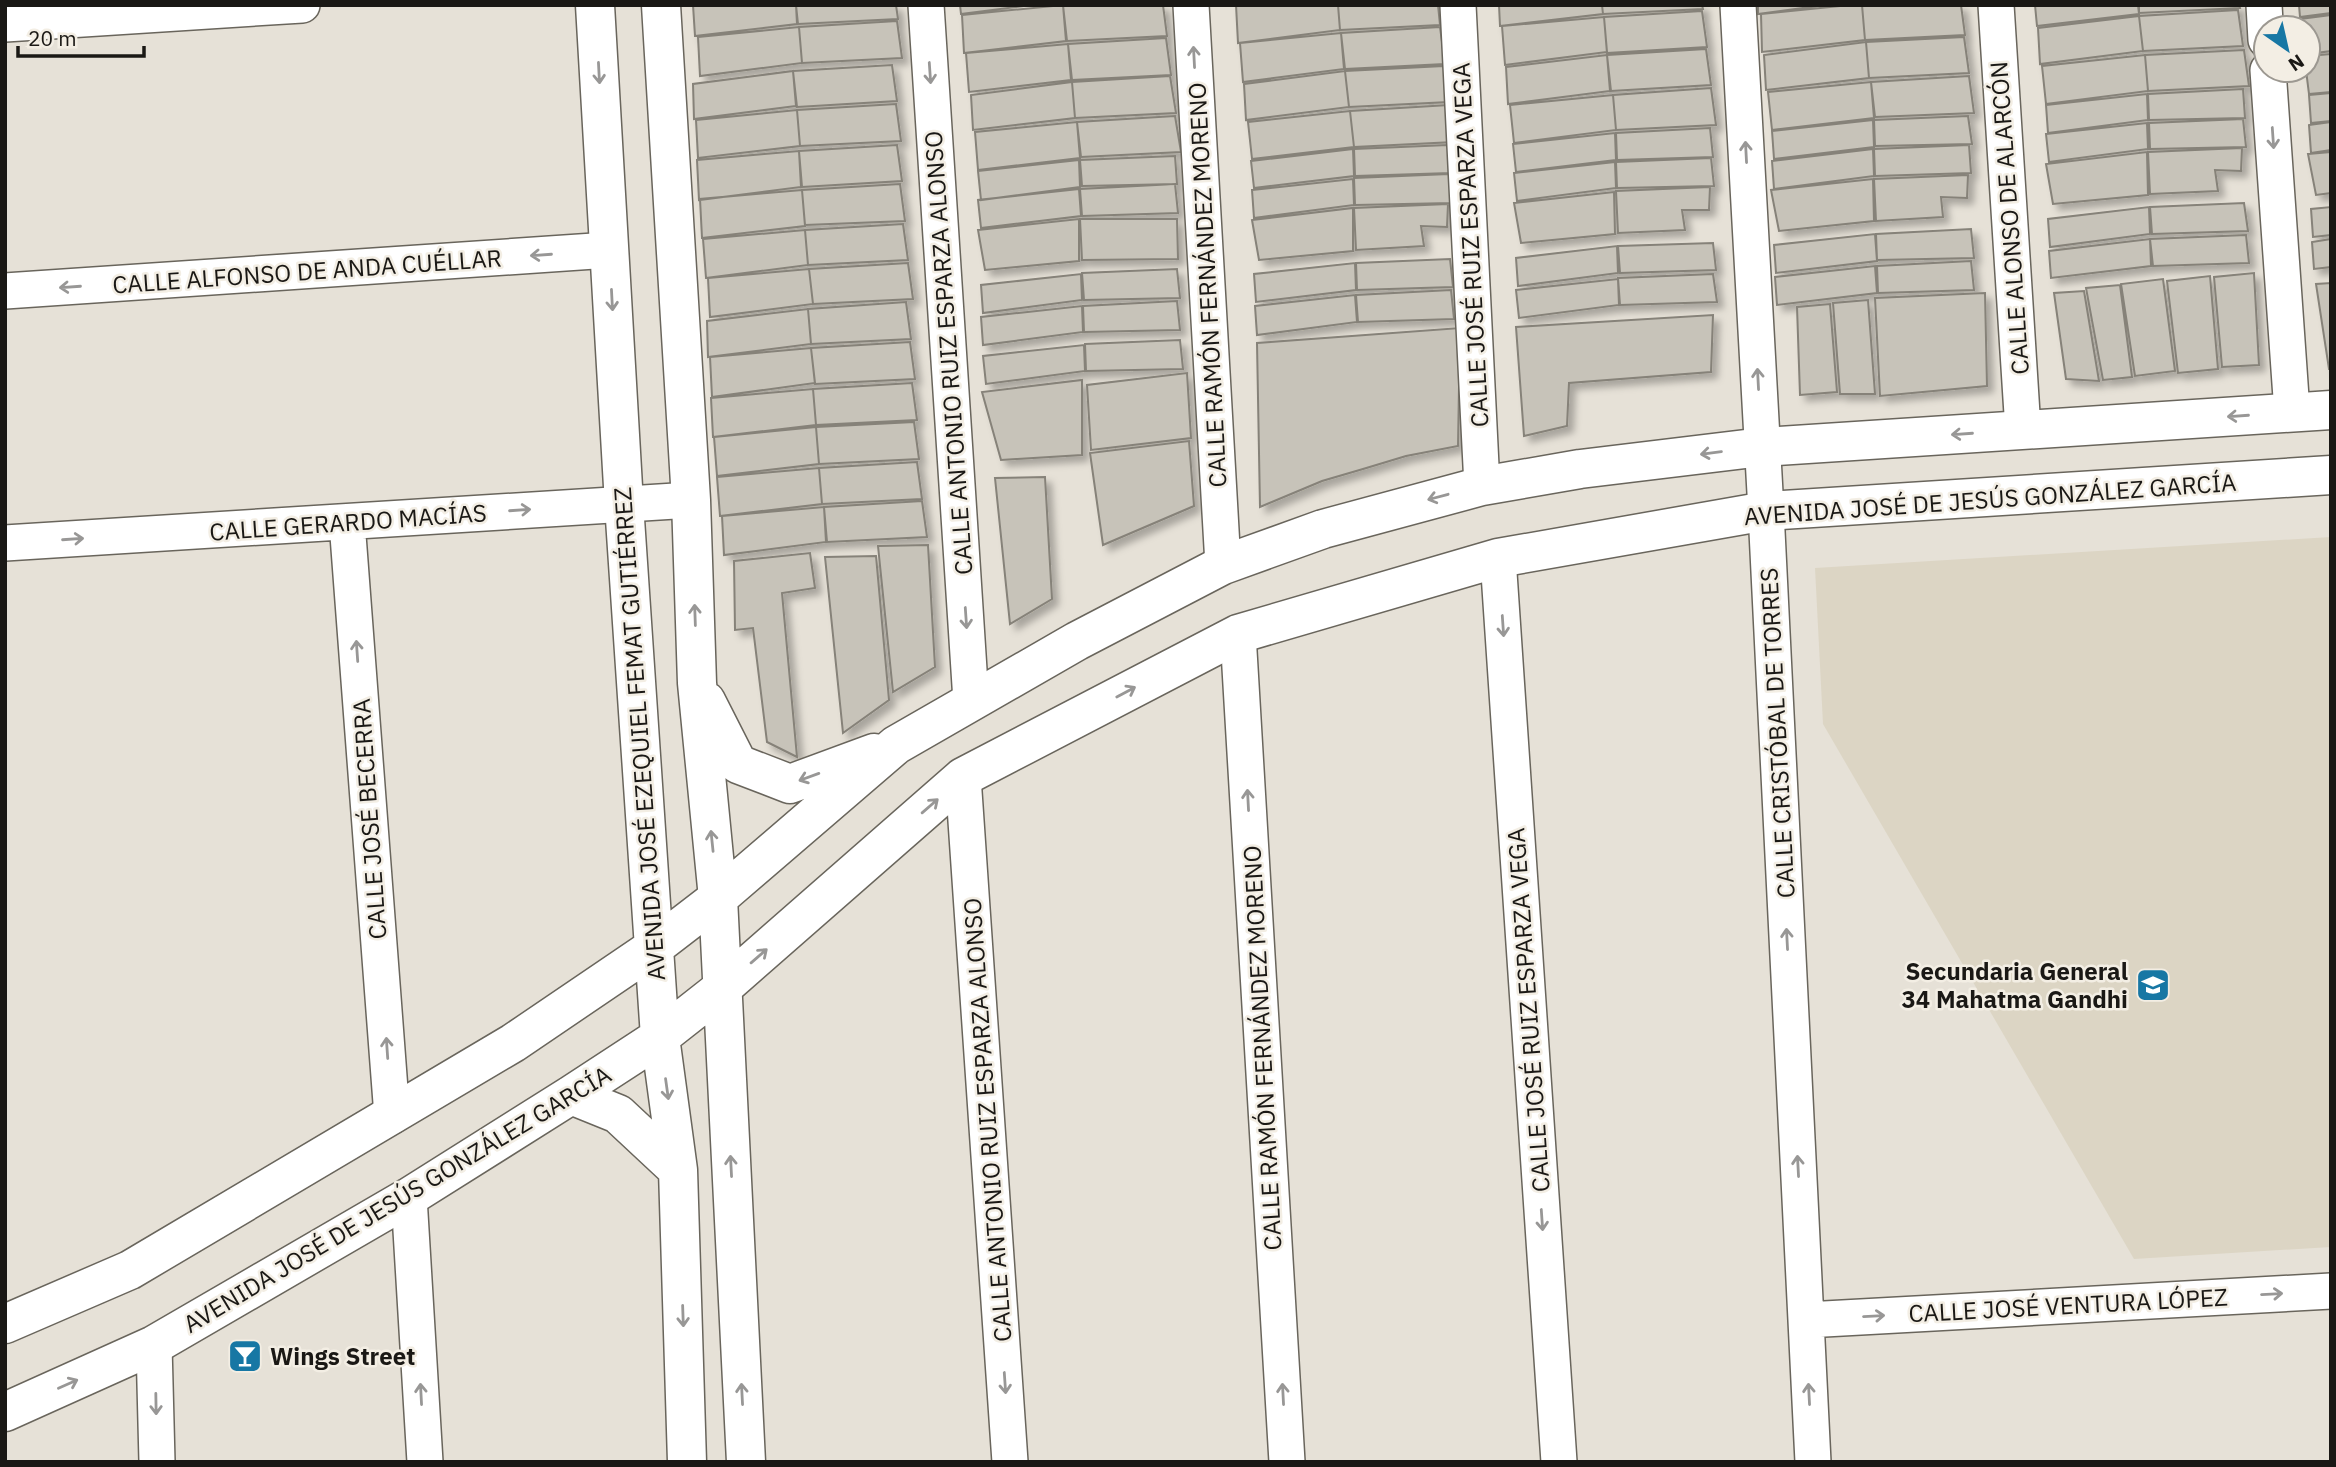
<svg xmlns="http://www.w3.org/2000/svg" width="2336" height="1467" font-family="'IBM Plex Sans',sans-serif">
  <style>
    .built { fill: #dcd5c4 }
    .building { fill: #c7c3b9; stroke: #868279; stroke-width: 2; filter: url(#shadow) }
    .lines { fill: none; stroke-linecap: round; stroke-linejoin: round }
    .minor-casing { stroke: #69655c; stroke-width: 38 }
    .tertiary-casing { stroke: #69655c; stroke-width: 41 }
    .minor { stroke: #fff; stroke-width: 35 }
    .tertiary { stroke: #fff; stroke-width: 38 }
    .oneway { stroke: #989796 }
    .labels { text-anchor: middle; dominant-baseline: central; stroke-width: 5; stroke-linejoin: round; paint-order: stroke }
    .street-label { font-size: 24px; fill: #1a1815; stroke: #f3eee4 }
    .poi-label { font-size: 24px; font-weight: bold; fill: #1a1815; stroke: #f3eee4; text-anchor: end }
  </style>
  <defs>
    <filter id="shadow"><feDropShadow dx="6" dy="6" stdDeviation="3.5" flood-color="#0004"/></filter>
  </defs>
  <rect width="100%" height="100%" fill="#e6e1d7"/>
  <path class="built" d="M2331,537V1247L2134,1259L1823,724L1815,568Z"/>
  <path class="building" d="M693,5H796L797,24L695,36Z
    M796,5H896L898,19L798,24Z
    M960,5H1032L961,14Z
    M1063,5H1163L1167,36L1067,41Z
    M1063,5L1066,41L964,53L962,15Z
    M1236,5H1338L1340,30L1238,43Z
    M1338,5H1438L1440,25L1340,30Z
    M1499,5H1602L1603,14L1500,26Z
    M1602,5H1702L1703,9L1603,14Z
    M1758,5H1825L1758,14Z
    M1850,5H1862L1865,40L1762,52L1761,14Z
    M1862,5H1961L1965,35L1865,40Z
    M2035,5H2138L2139,14L2037,26Z
    M2139,5H2239L2240,8L2139,13Z
    M2299,5H2331V13L2300,17Z
    M2238,10L2243,46L2143,51L2139,16Z
    M1702,11L1707,47L1607,53L1604,17Z
    M2331,15V51L2308,54V28H2301L2300,19Z
    M2139,16L2143,51L2040,64L2038,28Z
    M1604,17L1607,52L1505,65L1502,26Z
    M897,21L902,58L802,63L799,27Z
    M799,27L802,63L700,76L698,37Z
    M1440,27L1445,64L1345,69L1341,33Z
    M1341,33L1344,69L1243,82L1240,43Z
    M1964,37L1969,73L1869,78L1866,42Z
    M1166,38L1171,75L1072,80L1068,44Z
    M1866,42L1869,78L1766,90L1764,55Z
    M1068,44L1071,80L969,92L966,53Z
    M1706,49L1711,85L1611,91L1607,55Z
    M2244,50L2249,86L2148,91L2145,55Z
    M2331,54V92L2309,94L2306,70L2308,56Z
    M1607,55L1610,91L1508,104L1506,67Z
    M2145,55L2148,91L2046,104L2042,66Z
    M892,65L897,101L797,107L793,71Z
    M1444,66L1449,102L1349,107L1345,71Z
    M793,71L796,106L694,119L693,84Z
    M1345,71L1349,107L1246,120L1244,84Z
    M1170,76L1176,113L1075,118L1072,82Z
    M1969,76L1974,113L1875,117L1871,82Z
    M1072,82L1075,118L973,130L971,95Z
    M1871,82L1874,118L1772,130L1768,92Z
    M1711,88L1716,125L1616,130L1613,95Z
    M2243,89L2245,118L2149,120L2148,94Z
    M2331,93V121L2311,123L2309,95Z
    M2147,94L2148,120L2048,133L2046,105Z
    M1613,95L1616,130L1514,143L1510,105Z
    M896,104L901,141L800,146L797,110Z
    M1449,105L1454,142L1354,147L1350,111Z
    M797,110L800,146L698,158L696,120Z
    M1350,111L1354,147L1252,159L1248,122Z
    M1175,116L1181,152L1081,157L1077,122Z
    M1968,116L1972,144L1875,146L1874,120Z
    M2243,119L2246,147L2150,149L2149,123Z
    M1873,120L1874,147L1774,159L1772,131Z
    M1077,122L1080,158L978,170L975,132Z
    M2331,122V150L2311,153L2309,125Z
    M2147,123L2148,149L2049,162L2046,134Z
    M1710,128L1713,157L1617,160L1616,133Z
    M1615,133L1616,160L1516,172L1513,144Z
    M897,145L902,181L802,187L799,151Z
    M1448,145L1451,173L1355,176L1354,149Z
    M1969,145L1971,173L1875,176L1874,149Z
    M2242,148L2241,171L2215,170L2218,191L2150,194L2148,152Z
    M1353,149L1354,176L1254,188L1251,161Z
    M1873,149L1874,176L1774,189L1772,161Z
    M799,151L801,187L699,200L697,160Z
    M2147,152L2148,195L2053,204L2046,164Z
    M2331,152V193L2316,195L2308,154Z
    M1175,156L1177,184L1082,186L1080,160Z
    M1711,158L1714,186L1617,188L1616,162Z
    M1079,160L1080,187L981,200L978,171Z
    M1615,162L1616,188L1517,201L1514,173Z
    M1449,174L1452,203L1355,205L1354,178Z
    M1968,175L1967,198L1941,197L1943,217L1876,221L1874,179Z
    M1353,179L1354,205L1254,218L1252,190Z
    M1873,179L1874,221L1779,231L1771,190Z
    M900,184L905,221L805,225L802,190Z
    M1175,184L1178,213L1082,216L1080,189Z
    M1710,187L1709,210H1682L1685,230L1618,233L1616,191Z
    M1079,189L1081,216L981,228L978,200Z
    M802,190L805,226L702,238L700,199Z
    M1614,192L1615,234L1521,243L1514,203Z
    M2244,203L2248,231L2152,234L2150,207Z
    M1448,204L1447,227L1421,226L1424,246L1356,250L1354,208Z
    M2149,207L2150,234L2050,247L2048,219Z
    M2331,207V235L2313,237L2311,209Z
    M1353,208V251L1259,260L1252,220Z
    M1079,219V261L985,270L978,230Z
    M1080,219H1177L1178,259L1082,260Z
    M903,224L908,260L808,265L805,230Z
    M1971,229L1974,258L1877,260L1876,234Z
    M805,230L808,265L706,278L703,239Z
    M1875,234L1877,261L1776,273L1774,245Z
    M2246,235L2249,263L2153,266L2150,239Z
    M2150,239L2151,266L2051,278L2049,251Z
    M2331,239V267L2314,269L2312,242Z
    M1713,243L1716,270L1620,273L1618,246Z
    M1617,246L1618,273L1518,286L1516,258Z
    M1450,259L1453,287L1357,290L1356,263Z
    M1971,261L1974,290L1878,293L1877,266Z
    M908,263L913,299L813,304L809,269Z
    M1355,263L1356,290L1256,302L1254,274Z
    M1875,266L1877,293L1777,305L1775,277Z
    M809,269L813,304L710,317L708,278Z
    M1177,269L1180,298L1084,300L1082,273Z
    M2254,273L2259,365L2222,367L2214,277Z
    M1081,274L1082,300L983,313L981,285Z
    M1713,274L1717,302L1620,305L1618,278Z
    M2210,276L2218,369L2178,373L2167,281Z
    M1618,279L1619,305L1519,318L1516,290Z
    M2163,279L2175,371L2135,376L2121,284Z
    M2331,283V369H2329L2316,284Z
    M2120,285L2132,377L2103,380L2086,288Z
    M1451,290L1454,319L1358,322L1356,295Z
    M2084,291L2099,381L2066,379L2054,293Z
    M1985,293L1987,386L1880,396L1875,298Z
    M1355,295L1357,322L1257,335L1255,306Z
    M1868,300L1875,394H1840L1833,303Z
    M1177,301L1180,330L1084,332L1083,306Z
    M906,302L911,339L811,344L808,309Z
    M1830,304L1837,392L1800,395L1797,307Z
    M1082,306L1083,332L983,345L981,317Z
    M808,309L811,344L708,357L707,321Z
    M1713,315L1711,372L1569,383L1567,426L1524,436L1516,327Z
    M1460,328L1458,446L1406,456L1363,469L1322,481L1260,507L1257,343Z
    M1180,340L1183,369L1086,371L1085,344Z
    M910,342L915,379L815,384L811,348Z
    M1084,345L1085,371L986,384L983,356Z
    M811,348L815,383L712,397L710,357Z
    M1187,373L1191,438L1091,450L1087,385Z
    M1082,380V455L1001,460L982,392Z
    M912,383L917,420L816,425L813,389Z
    M813,389L816,425L713,437L711,398Z
    M914,422L919,459L819,464L816,427Z
    M816,427L819,464L717,476L714,437Z
    M1189,441L1194,506L1103,545L1090,453Z
    M917,462L922,499L822,504L819,468Z
    M819,468L822,504L720,516L717,477Z
    M1045,477L1052,599L1010,624L995,478Z
    M922,501L927,537L827,542L824,507Z
    M824,507L826,542L724,555L722,516Z
    M928,545L935,667L893,692L878,546Z
    M810,553L815,588L782,593L797,757L767,742L753,628L735,630L734,561Z
    M876,556L889,700L843,733L825,557Z"/>
  <g class="lines">
    <g class="minor-casing">
      <path id="minor" d="M926,5L971,701
        M1191,5L1223,565
        M1458,5L1482,486
        M1738,5L1766,511L1813,1462
        M1996,5L2023,430
        M2264,5L2266,40
        M5,24L302,5
        M2268,70L2292,412
        M5,291L609,250
        M347,522L392,1116
        M5,543L691,500
        M1498,558L1559,1462
        M1238,634L1287,1462
        M963,777L1010,1462
        M409,1197L425,1462
        M1806,1320L2331,1291
        M154,1345L157,1462"/>
    </g>
    <g class="tertiary-casing">
      <path id="tertiary" d="M595,5L624,504L660,1037L678,1170L687,1462
        M661,5L691,500L697,683L718,898L746,1462
        M706,701L738,764L790,784L874,753
        M571,1095L618,1114L678,1170
        M5,1324L130,1270L513,1043L653,948L718,898L896,745L1077,641L1223,565L1323,529L1482,486L1580,469L1762,447L2331,410
        M5,1412L154,1345L409,1197L571,1095L660,1037L721,989L963,777L1238,634L1498,558L1766,511L2331,475"/>
    </g>
    <use href="#minor" class="minor"/>
    <use href="#tertiary" class="tertiary"/>
  </g>
  <defs><path id="oneway-shaft" d="M-6 0H5M1.5-3L5.5 0L1.5 3" fill="none" stroke-width="1.6" stroke-linecap="round" stroke-linejoin="round" transform="scale(1.75)"/></defs>
  <g class="oneway">
    <use href="#oneway-shaft" transform="translate(1194 57) rotate(-93)"/>
    <use href="#oneway-shaft" transform="translate(599 73) rotate(87)"/>
    <use href="#oneway-shaft" transform="translate(930 73) rotate(86)"/>
    <use href="#oneway-shaft" transform="translate(2273 138) rotate(86)"/>
    <use href="#oneway-shaft" transform="translate(1746 152) rotate(-93)"/>
    <use href="#oneway-shaft" transform="translate(541 255) rotate(176)"/>
    <use href="#oneway-shaft" transform="translate(70 287) rotate(176)"/>
    <use href="#oneway-shaft" transform="translate(612 300) rotate(87)"/>
    <use href="#oneway-shaft" transform="translate(1758 379) rotate(-93)"/>
    <use href="#oneway-shaft" transform="translate(2238 416) rotate(176)"/>
    <use href="#oneway-shaft" transform="translate(1962 434) rotate(176)"/>
    <use href="#oneway-shaft" transform="translate(1711 453) rotate(173)"/>
    <use href="#oneway-shaft" transform="translate(1438 497) rotate(165)"/>
    <use href="#oneway-shaft" transform="translate(520 510) rotate(-4)"/>
    <use href="#oneway-shaft" transform="translate(73 539) rotate(-4)"/>
    <use href="#oneway-shaft" transform="translate(695 615) rotate(-92)"/>
    <use href="#oneway-shaft" transform="translate(966 618) rotate(86)"/>
    <use href="#oneway-shaft" transform="translate(1503 626) rotate(86)"/>
    <use href="#oneway-shaft" transform="translate(357 651) rotate(-94)"/>
    <use href="#oneway-shaft" transform="translate(1126 692) rotate(-28)"/>
    <use href="#oneway-shaft" transform="translate(809 777) rotate(160)"/>
    <use href="#oneway-shaft" transform="translate(1248 800) rotate(-93)"/>
    <use href="#oneway-shaft" transform="translate(930 806) rotate(-41)"/>
    <use href="#oneway-shaft" transform="translate(712 841) rotate(-96)"/>
    <use href="#oneway-shaft" transform="translate(1787 939) rotate(-93)"/>
    <use href="#oneway-shaft" transform="translate(759 956) rotate(-41)"/>
    <use href="#oneway-shaft" transform="translate(387 1048) rotate(-94)"/>
    <use href="#oneway-shaft" transform="translate(667 1089) rotate(82)"/>
    <use href="#oneway-shaft" transform="translate(731 1166) rotate(-93)"/>
    <use href="#oneway-shaft" transform="translate(1798 1166) rotate(-93)"/>
    <use href="#oneway-shaft" transform="translate(1542 1220) rotate(86)"/>
    <use href="#oneway-shaft" transform="translate(2272 1294) rotate(-3)"/>
    <use href="#oneway-shaft" transform="translate(683 1316) rotate(88)"/>
    <use href="#oneway-shaft" transform="translate(1874 1316) rotate(-3)"/>
    <use href="#oneway-shaft" transform="translate(1005 1383) rotate(86)"/>
    <use href="#oneway-shaft" transform="translate(68 1384) rotate(-24)"/>
    <use href="#oneway-shaft" transform="translate(421 1394) rotate(-93)"/>
    <use href="#oneway-shaft" transform="translate(742 1394) rotate(-93)"/>
    <use href="#oneway-shaft" transform="translate(1283 1394) rotate(-93)"/>
    <use href="#oneway-shaft" transform="translate(1809 1394) rotate(-93)"/>
    <use href="#oneway-shaft" transform="translate(156 1404) rotate(89)"/>
  </g>
  <defs>
    <g id="school-square" transform="scale(1.75)"><rect x="-9" y="-9" width="18" height="18" rx="4" fill="#1777a4" stroke="#f3eee4"/><path d="M0-5L7-2L0 1L-7-2ZM-4 1L0 2.5L4 1V4Q0 6-4 4Z" fill="#fff"/></g>
    <g id="bar-square" transform="scale(1.75)"><rect x="-9" y="-9" width="18" height="18" rx="4" fill="#1777a4" stroke="#f3eee4"/><path d="M-6-5H6L.8 .8V4.5H3.5V6h-7V4.5H-.8V.8Z" fill="#fff"/></g>
  </defs>
  <g fill-rule="evenodd">
    <use href="#school-square" x="2153" y="985"/>
    <use href="#bar-square" x="245" y="1356"/>
  </g>
  <g class="labels">
    <g class="street-label">
      <text transform="translate(2009 218) rotate(-94)">CALLE ALONSO DE ALARCÓN</text>
      <text transform="translate(1470 245) rotate(-93)">CALLE JOSÉ RUIZ ESPARZA VEGA</text>
      <text transform="translate(307 271) rotate(-4)">CALLE ALFONSO DE ANDA CUÉLLAR</text>
      <text transform="translate(1207 285) rotate(-93)">CALLE RAMÓN FERNÁNDEZ MORENO</text>
      <text transform="translate(948 353) rotate(-94)">CALLE ANTONIO RUIZ ESPARZA ALONSO</text>
      <text transform="translate(1990 499) rotate(-4)">AVENIDA JOSÉ DE JESÚS GONZÁLEZ GARCÍA</text>
      <text transform="translate(348 522) rotate(-4)">CALLE GERARDO MACÍAS</text>
      <text transform="translate(1777 733) rotate(-93)">CALLE CRISTÓBAL DE TORRES</text>
      <text transform="translate(639 734) rotate(-94)">AVENIDA JOSÉ EZEQUIEL FEMAT GUTIÉRREZ</text>
      <text transform="translate(369 819) rotate(-94)">CALLE JOSÉ BECERRA</text>
      <text transform="translate(1528 1010) rotate(-94)">CALLE JOSÉ RUIZ ESPARZA VEGA</text>
      <text transform="translate(1262 1048) rotate(-93)">CALLE RAMÓN FERNÁNDEZ MORENO</text>
      <text transform="translate(987 1120) rotate(-94)">CALLE ANTONIO RUIZ ESPARZA ALONSO</text>
      <text transform="translate(397 1199) rotate(-31)">AVENIDA JOSÉ DE JESÚS GONZÁLEZ GARCÍA</text>
      <text transform="translate(2068 1305) rotate(-3)">CALLE JOSÉ VENTURA LÓPEZ</text>
    </g>
    <g class="poi-label">
      <text x="2128" y="971">Secundaria General<tspan x="2128" dy="28">34 Mahatma Gandhi</tspan></text>
      <text x="270" y="1356" text-anchor="start">Wings Street</text>
    </g>
  </g>
  <rect width="2336" height="1467" fill="none" stroke="#1a1815" stroke-width="14"/>
  <g transform="translate(2287 49) rotate(146)"><circle r="33" fill="#f3eee4" stroke="#9c9891" stroke-width="2"/>
  <path d="M0-5L12 26L0 18L-12 26Z" fill="#1777a4"/>
  <text y="-10" font-size="19" font-weight="bold" text-anchor="middle" fill="#1a1815">N</text>
  </g>
  <path d="M18 46v10h126v-10" fill="none" stroke="#1a1815" stroke-width="3.5"/>
  <text x="28" y="46" font-size="21" fill="#1a1815" stroke="#f3eee4" stroke-width="5" paint-order="stroke">20 m</text>
</svg>
